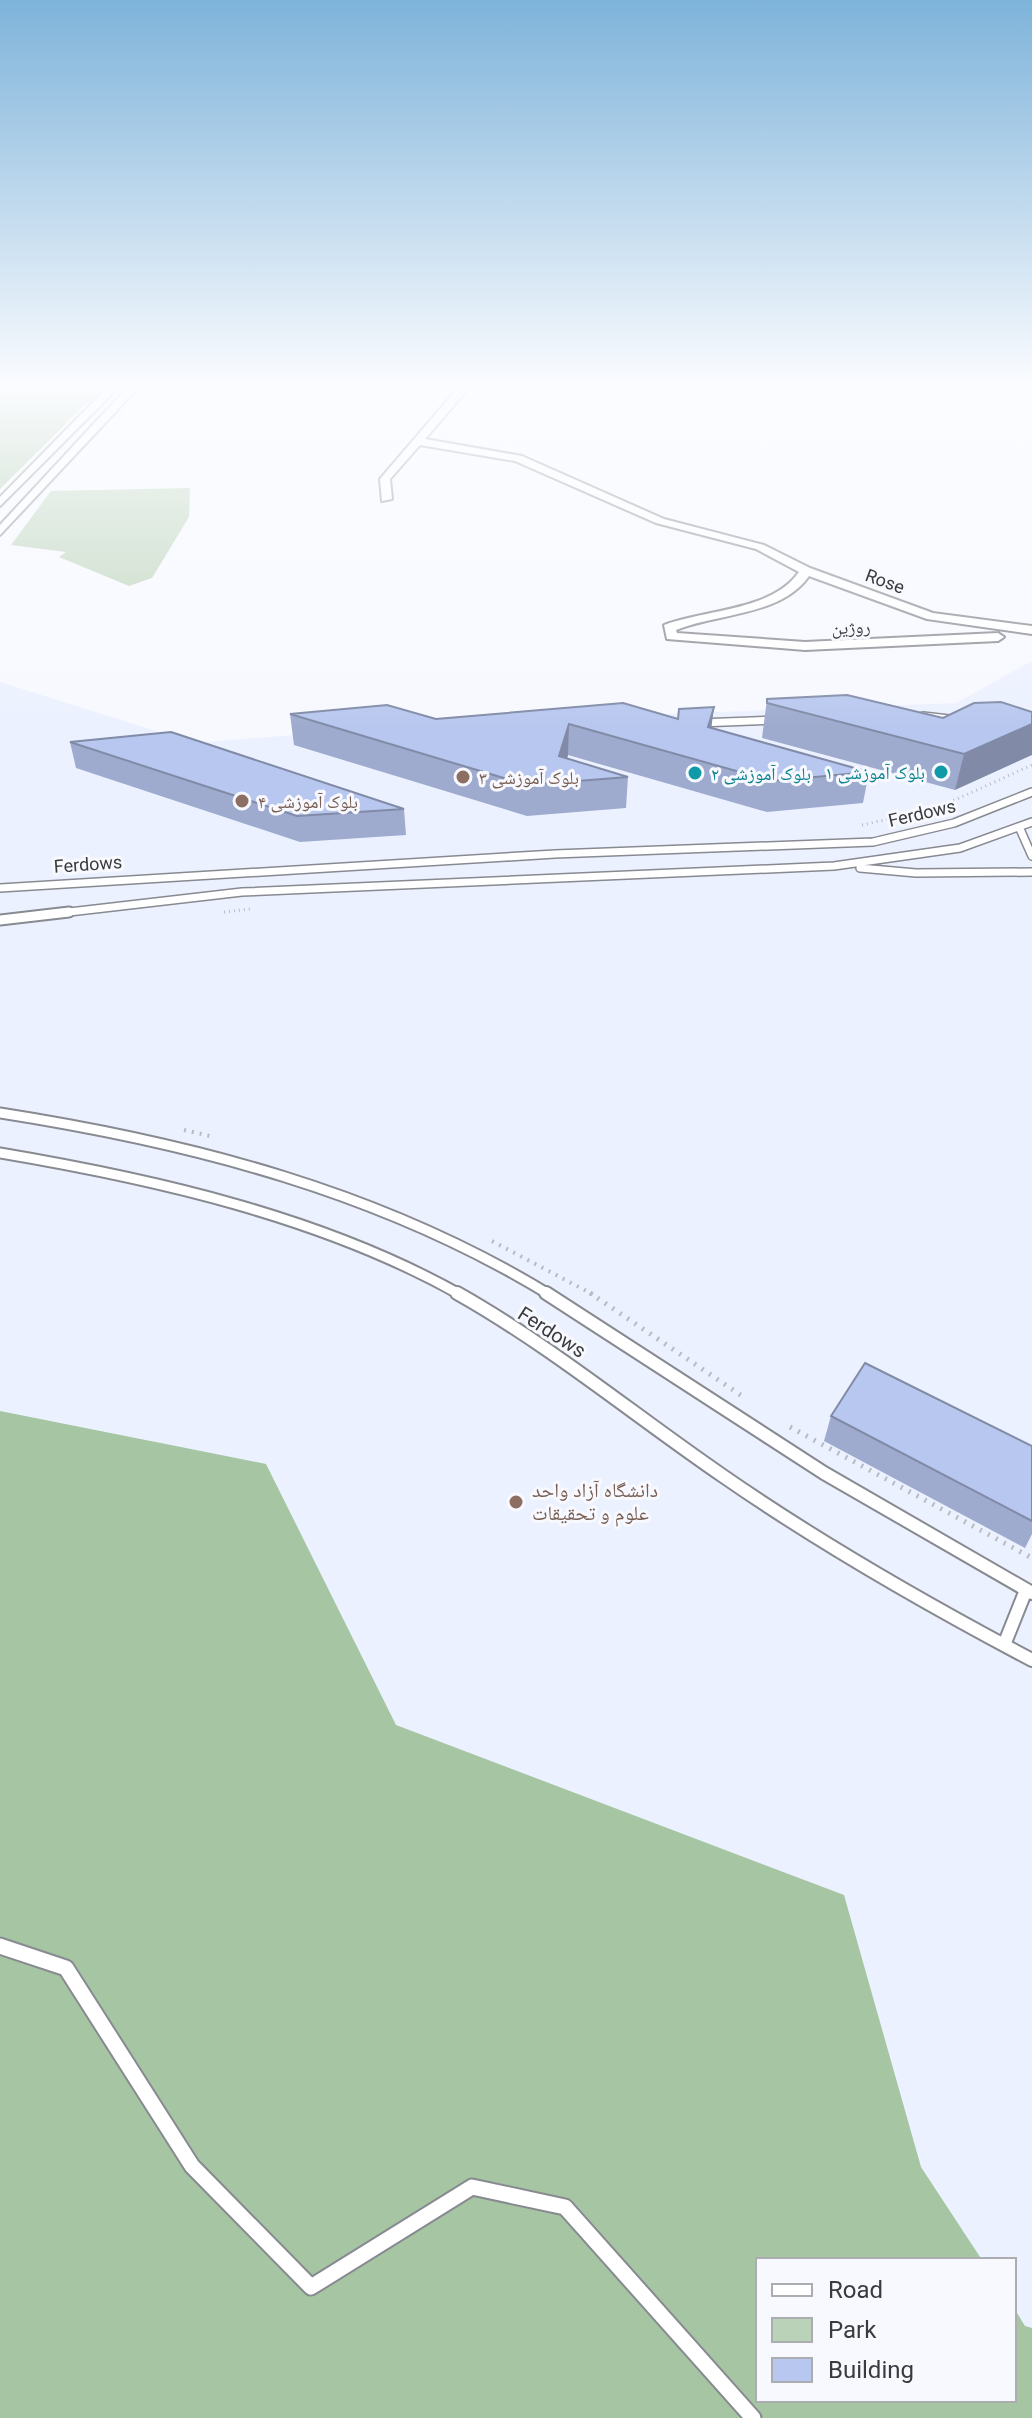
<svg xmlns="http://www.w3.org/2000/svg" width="1032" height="2418" font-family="Roboto,'Noto Naskh Arabic',sans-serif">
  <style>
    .built { fill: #ecf1ff; fill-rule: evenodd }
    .green { fill: #bad2b7 }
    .forest { fill: #a6c5a2 }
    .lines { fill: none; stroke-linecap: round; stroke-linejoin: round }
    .lane-far3-casing { stroke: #888a91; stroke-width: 10 }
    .lane-far2-casing { stroke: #888a91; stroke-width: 13 }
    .lane-far1-casing { stroke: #888a91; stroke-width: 16 }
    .lane-casing { stroke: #888a91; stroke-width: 19 }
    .street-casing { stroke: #888a91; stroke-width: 4 }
    .path-far2 { stroke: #b9bbc0; stroke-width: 3; stroke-dasharray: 1 4; stroke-linecap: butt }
    .path-far1 { stroke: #b9bbc0; stroke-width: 4; stroke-dasharray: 2 6; stroke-linecap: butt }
    .path { stroke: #b9bbc0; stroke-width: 5; stroke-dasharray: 2 7; stroke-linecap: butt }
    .lane-far3 { stroke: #fff; stroke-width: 7 }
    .lane-far2 { stroke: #fff; stroke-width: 9 }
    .lane-far1 { stroke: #fff; stroke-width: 12 }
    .lane { stroke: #fff; stroke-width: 15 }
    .street { fill: #fff; fill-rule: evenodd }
    .wall { fill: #9eabce }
    .shaded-wall { fill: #818ba7 }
    .building { fill: #b8c7ef; stroke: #818ba7; stroke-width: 2 }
    .culture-dot { fill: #0f9aa8; stroke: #f7f9ff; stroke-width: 3 }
    .education-dot { fill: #8d6e63; stroke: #f7f9ff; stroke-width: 3 }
    .labels { text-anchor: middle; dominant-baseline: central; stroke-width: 6; stroke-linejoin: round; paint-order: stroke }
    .far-street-label { font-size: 18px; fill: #3a3b3d; stroke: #f7f9ff }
    .far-culture-label { font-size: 18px; fill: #0d838f; stroke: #f7f9ff; text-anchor: end }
    .far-education-label { font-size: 18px; fill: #785e54; stroke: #f7f9ff; text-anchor: start }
    .street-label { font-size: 20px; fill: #3a3b3d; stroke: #f7f9ff }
    .education-label { font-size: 20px; fill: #785e54; stroke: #f7f9ff; text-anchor: start }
  </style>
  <rect width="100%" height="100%" fill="#f7f9ff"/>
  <path class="built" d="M1032,661V2418H0V682L194,743L456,722L956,703ZM758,2260H1014V2400H758Z"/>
  <path class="green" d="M190,488L189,517L152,578L129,586L59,557L66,552L11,545L51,491Z"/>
  <path class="forest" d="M0,389H101L0,489Z
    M0,1411L266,1464L396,1725L844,1895L921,2167L982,2260H758V2400H1014V2308L1025,2326L1032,2328V2418H0Z"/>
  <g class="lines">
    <g class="lane-far3-casing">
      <path id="lane-far3" d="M923,716L958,720
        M699,723L775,720
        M1020,829L1032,856
        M860,868L916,873L1032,872
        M0,888L555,854L873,842L954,823L1032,792
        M52,914L242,892L834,866L960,848L1032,822"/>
    </g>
    <g class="lane-far2-casing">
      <path id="lane-far2" d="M0,920L69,912
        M0,1113C192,1143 382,1192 550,1295
        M0,1153C154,1179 323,1217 461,1295"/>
    </g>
    <g class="lane-far1-casing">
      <path id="lane-far1" d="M457,1293C551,1346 634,1415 723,1476C821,1544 926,1604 1032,1660
        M546,1293L824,1473L1032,1593
        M1004,1645L1026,1590"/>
    </g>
    <g class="lane-casing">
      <path id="lane" d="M0,1946L66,1968L192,2166L311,2287L472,2187L565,2207L753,2418"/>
    </g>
    <g class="street-casing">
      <path id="street" d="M106,389H117L0,506V497Z
        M126,389H137L0,535V525Z
        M457,389H468L425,439L522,456L664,519L764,545L810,568L933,613L1032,626V634L927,619L809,576C781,616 718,613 676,630L677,633L805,642L998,633L1004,637L998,641L805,650L667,639L664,625C706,609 772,611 799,572L756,549L656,523L515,461L420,445L390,479L392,499L382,501L380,479Z"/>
    </g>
    <path class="path-far2" d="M862,825L935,809L1032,765
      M224,912L251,909"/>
    <path class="path-far1" d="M184,1130L210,1136
      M492,1241L594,1295"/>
    <path class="path" d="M590,1293L742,1396
      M790,1427L1032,1558"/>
    <use href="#lane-far3" class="lane-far3"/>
    <use href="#lane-far2" class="lane-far2"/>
    <use href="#lane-far1" class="lane-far1"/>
    <use href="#lane" class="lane"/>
    <use href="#street" class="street"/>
  </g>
  <path class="wall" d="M767,699L943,718L1001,702L955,790L762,738Z
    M714,707L711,728L869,772L863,803L767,812L568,755L567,759L628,777L626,808L527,816L294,745L290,714L436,719H678Z
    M70,742L404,809L406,835L300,842L76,768Z
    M831,1416L1032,1446V1534L1025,1548L824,1441Z"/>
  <path class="shaded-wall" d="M714,707L710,737L708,727Z
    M569,724L568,755L560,782L559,756Z
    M1032,724V755L955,790L964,754Z"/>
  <path class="building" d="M847,695L943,718L974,703L1001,702L1032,712V724L964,754L767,703V699Z
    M623,703L678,719L679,709L714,707L708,727L869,772L772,781L569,724L559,756L628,777L527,785L290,714L387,705L436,719Z
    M171,732L404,809L297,816L70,742Z
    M865,1363L1032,1446V1521L831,1416Z"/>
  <linearGradient id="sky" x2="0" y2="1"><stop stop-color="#7eb3da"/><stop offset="0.53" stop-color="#fbfcff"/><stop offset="1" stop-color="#fbfcff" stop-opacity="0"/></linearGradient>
  <rect width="1032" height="728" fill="url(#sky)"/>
  <g class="culture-dot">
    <circle cx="941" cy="772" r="8"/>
    <circle cx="695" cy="773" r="8"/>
  </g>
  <g class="education-dot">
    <circle cx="463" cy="777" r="8"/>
    <circle cx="242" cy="801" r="8"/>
    <circle cx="516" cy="1502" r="8"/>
  </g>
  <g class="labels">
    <g class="far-street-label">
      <text transform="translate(885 581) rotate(20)">Rose</text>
      <text transform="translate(851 627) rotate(-2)">روژین</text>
      <text transform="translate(922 813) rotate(-13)">Ferdows</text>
      <text transform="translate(88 864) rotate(-4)">Ferdows</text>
    </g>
    <g class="far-culture-label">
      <text x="925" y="772">بلوک آموزشی ۱</text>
      <text x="711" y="773" text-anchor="start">بلوک آموزشی ۲</text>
    </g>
    <g class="far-education-label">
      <text x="479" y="777">بلوک آموزشی ۳</text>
      <text x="258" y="801">بلوک آموزشی ۴</text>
    </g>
    <g class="street-label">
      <text transform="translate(552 1332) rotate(33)">Ferdows</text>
    </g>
    <g class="education-label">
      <text x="532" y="1490">دانشگاه آزاد واحد<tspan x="532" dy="23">علوم و تحقیقات</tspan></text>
    </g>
  </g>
  <rect x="756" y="2258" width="260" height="144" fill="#f7f9ff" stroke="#abadb1" stroke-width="2"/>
  <rect x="772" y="2284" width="40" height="12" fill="#ffffff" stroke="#abadb1" stroke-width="2"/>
  <text x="828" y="2298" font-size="24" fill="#3a3b3d">Road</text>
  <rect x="772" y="2318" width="40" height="24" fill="#bad2b7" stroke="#abadb1" stroke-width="2"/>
  <text x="828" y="2338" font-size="24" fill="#3a3b3d">Park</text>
  <rect x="772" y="2358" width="40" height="24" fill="#b8c7ef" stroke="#abadb1" stroke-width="2"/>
  <text x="828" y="2378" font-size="24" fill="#3a3b3d">Building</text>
</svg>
